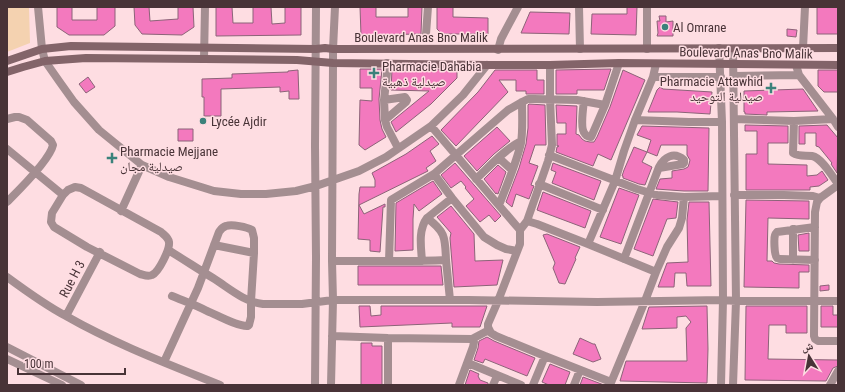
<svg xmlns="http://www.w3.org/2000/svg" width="845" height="392" font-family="'Roboto Condensed','Noto Naskh Arabic',sans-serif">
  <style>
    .green { fill: #f4d2b0 }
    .building { fill: #f379be; stroke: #8c6378 }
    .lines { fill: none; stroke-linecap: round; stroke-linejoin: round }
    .street { stroke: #a48e91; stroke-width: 8 }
    .secondary { stroke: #836469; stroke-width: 8 }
    .poi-dot { fill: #3b827b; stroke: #fedde2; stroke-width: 1.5 }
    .labels { text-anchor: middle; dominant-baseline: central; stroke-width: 3; stroke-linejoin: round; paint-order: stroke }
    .poi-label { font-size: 13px; fill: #483337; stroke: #fedde2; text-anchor: start }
    .street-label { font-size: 13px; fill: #483337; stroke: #fedde2 }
  </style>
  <rect width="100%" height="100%" fill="#fedde2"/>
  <path class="green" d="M7,7H29L30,43L7,52Z"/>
  <path class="building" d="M57,7H72V20H97V7H115V26L104,35H69L57,27Z
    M134,7H149L150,21L178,19V7H193L194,27L182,35L142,34L135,25Z
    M216,7H232L233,23H253V7H271L272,24L285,23V7H301V35L216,36Z
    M360,7H376V17H408V7H422L421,34L361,35Z
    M437,7H453V17L488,18V34H442L437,29Z
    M627,7H637L636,35L591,34L592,14H627Z
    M817,7H838V34H817Z
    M530,12L570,13L569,34L521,33Z
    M659,16H666V22L673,21V36H657L658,33L657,21H660Z
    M787,29L797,30L796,37L787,36Z
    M360,69H382L379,99L380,120L382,129L386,137L365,150L359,145L360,100L372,101V88H360Z
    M392,69L457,70V78L431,104L396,132L391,122L429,91L391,90Z
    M611,69L604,90H577V94H556V70Z
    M298,70L299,99H289V91L280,92V87L221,89V116H204V97H202V79L232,78V74L288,72V71Z
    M495,70H537V80H544V94H526V91H516V80H499L508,92L456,146L441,130L478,92Z
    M623,70L645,80L611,160L598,154L593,166L556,152L557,147L559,146H557V134H566V123H557L556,105L577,106L576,134L579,135L582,139L585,141L590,142H594L597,137L610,107Z
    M818,70H838V92H824L818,86Z
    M88,77L95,87L86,93L79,84Z
    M660,87L663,89L712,92L710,114L677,112H648L657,90Z
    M803,89L818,111L767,112V115L745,114V112H744V91Z
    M529,104L545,105L546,144V145H535L529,163L538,166L531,185L534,186L529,199L516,194L512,207L506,202L519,168L526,144L528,128V105Z
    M745,125L788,126V143H768V164L807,165V176L817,175L822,171L828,180L819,186L810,187V190H746V154H757V131H745Z
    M827,125L838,138L837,173L831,164L832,163L819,147L816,146V133H805V144H799V126Z
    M642,126L709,128L708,191H684L656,189L660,179L672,178V171L684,169L688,167L689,164L690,160L687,155V145H661L657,156L647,152L651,140L637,135Z
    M497,127L510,141L494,154L477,171L464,156Z
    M178,129H193V141H178Z
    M432,136L439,144L430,151L436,161L426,168L428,171L359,205L364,214L385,204V207H383L380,252L370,251V240L358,239L359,194L360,187H375V180L372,173L406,154Z
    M634,147L647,152L642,162L652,167L645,185L639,184L623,178V176H622L624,170Z
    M455,163L501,216L495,222L489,215L480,222L466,206L474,199L465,188L466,187L461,181L451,188L441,175Z
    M553,163L601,181L594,200L552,183L556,172L551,170Z
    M498,165L506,172L498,194L496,193V194L484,179Z
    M433,181L442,194L419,211L414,204L413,219V250L395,251L396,203Z
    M619,188L639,195L621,244L600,237Z
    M543,192L591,211L585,228L537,210Z
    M653,199L678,202L676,218L667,219L653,256L634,249Z
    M746,200L809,201V219L768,218L767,261H772L774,263L779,264L809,265V272H799V288L744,287Z
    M689,202H709L711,286H687L686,273H675L674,287H658L667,263L688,262L687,220Z
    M451,206L474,234L475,261L503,260L497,285L454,287L450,238L451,233L437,217Z
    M809,233V251H799L798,235Z
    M547,234L580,247L575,258L576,259L565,284L559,283L553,268L555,263L543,235Z
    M358,266H441L443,285H358Z
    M829,285V290L820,291V286Z
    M359,306H370L371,316L381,315V306H487L480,327H452V323L360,327Z
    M707,306L708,349L707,383L620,381L626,361H687L686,328L691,322L686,316L677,317V328L642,329L649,307Z
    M746,306H807V333H786V325H769L768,359L838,360V366L833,368L826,381L745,380Z
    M821,306H833V315H838V327H821Z
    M487,337L494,341L535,358L527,376L485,359L483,363L474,360L478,348L479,341Z
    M580,338L593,344H595L601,359L593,362L573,354Z
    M361,343H372V346H382V385H361Z
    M550,364L570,372L565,385H549L542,382Z
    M470,370L479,374L478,376L480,380L488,383V385H465Z
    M583,377L604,385H580Z"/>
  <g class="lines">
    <path class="street" d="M38,7L42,49L45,61L59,81L74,102L99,130L142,165L169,177L214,191L241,194H266L296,191L316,186L359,171L386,157L431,126L463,95L487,65
      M579,7L580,49
      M647,7V49
      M426,34L428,7
      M719,48L722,122L723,300L721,385
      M803,48L805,7
      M733,49L736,301L733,385
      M498,50L501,39L518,7
      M204,59L205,7
      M387,63V73L384,100L385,120L387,127L398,148
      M796,65L799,75L833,119L838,127
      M734,76L799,75
      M653,77H721
      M384,100L405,97L407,100L406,102L385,120
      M584,101C583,109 580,129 585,134C587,137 587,136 591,137L592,135L605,105L619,63
      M7,119L15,117H19L27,120L51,141L53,145C50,160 18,191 7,202
      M734,119L794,121L833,119
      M635,120L689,122H722
      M794,121L793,153C799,157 806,155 812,156C822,158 832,176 838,184
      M431,126L520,230
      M7,149L63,195
      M549,155L637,189L657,195L684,197L722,196
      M499,158L512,170
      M434,174L452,198L484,237L497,245L506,249L517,251
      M476,179C490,166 504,150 521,141
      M539,184L603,210
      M838,185L820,198L817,202L815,212L814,336L815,339L818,341H838
      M75,187L81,188L161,232C164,235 168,237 169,242C170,249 159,272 152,275C148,277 144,275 140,274L87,247L54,227L51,222L52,213L63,195L68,190Z
      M734,195H784L813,196L820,198
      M499,205C507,185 516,164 521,143C523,130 522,115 522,102
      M121,211L142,165
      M427,218L452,198
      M527,221L548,161L552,145L550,99V65
      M815,227L777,232C776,233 775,234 775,235C774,238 774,255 777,258C778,258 779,259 780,259L815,260
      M588,244L537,224L527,221L520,230V244L498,301L488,324V327L491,333L496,336L545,356L611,382
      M214,245L254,253
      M168,250C183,259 198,269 213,278C229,288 244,302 263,304H302L333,300H468L597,302L723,300L736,301H838
      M624,259L659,167C664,157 674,151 684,160V163L683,164L659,168
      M446,260L450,300
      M793,260V229
      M332,261C351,261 370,261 389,261C408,261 427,261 446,260C445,238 446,232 427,218C418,230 421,247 422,261
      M389,261L391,200L434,174L508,110L522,102L528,99H534L577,100L605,105
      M656,272L667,247L679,228L682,218L684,197
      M7,277C26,291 45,305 66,316C115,344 168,364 220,385
      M66,316L100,252
      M332,336L388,338L472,339L474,342L473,347L459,385
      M388,338V385
      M472,339L489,330
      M7,347L81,385
      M7,359L62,385
      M164,362L198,288L219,232C221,229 222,227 226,226C232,224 247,227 252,230L254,238V253L251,301V317L249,325L248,326C238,327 217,315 207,311C196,305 184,301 172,296
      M468,363L521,385
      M315,385L316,257L315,145L316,7
      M331,385L333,300L332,261L333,63V49L335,7
      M493,385L497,376
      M533,385L545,356
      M574,385L580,370
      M610,385L645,301L656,272L588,244L615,181L624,151L635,120L653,77L656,64
      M830,385L838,371"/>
    <path class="secondary" d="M7,61L42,49L71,46L316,49L325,48L333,49L838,48
      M7,72L23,67L45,61L86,58L204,59L297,60L333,63L487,65H550L619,63L838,65"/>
  </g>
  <g class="poi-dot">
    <circle cx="665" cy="27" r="4"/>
    <path d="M372 67h4v4h4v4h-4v4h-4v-4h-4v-4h4z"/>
    <path d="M769 82h4v4h4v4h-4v4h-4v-4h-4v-4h4z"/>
    <circle cx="203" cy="121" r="4"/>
    <path d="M110 152h4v4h4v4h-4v4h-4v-4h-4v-4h4z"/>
  </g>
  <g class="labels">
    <g class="poi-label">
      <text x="673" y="27">Al Omrane</text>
      <text x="382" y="66">Pharmacie Dahabia<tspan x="382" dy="15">صيدلية ذهبية</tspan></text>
      <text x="763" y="81" text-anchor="end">Pharmacie Attawhid<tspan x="763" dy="15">صيدلية التوحيد</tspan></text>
      <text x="211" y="121">Lycée Ajdir</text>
      <text x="120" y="151">Pharmacie Mejjane<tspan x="120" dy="15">صيدلية مجان</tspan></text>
    </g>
    <g class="street-label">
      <text x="421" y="37">Boulevard Anas Bno Malik</text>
      <text transform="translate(746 53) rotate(1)">Boulevard Anas Bno Malik</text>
      <text transform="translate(72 279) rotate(-62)">Rue H 3</text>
    </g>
  </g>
  <rect width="845" height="392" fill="none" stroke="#483337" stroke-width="16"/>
  <g transform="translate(809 356) rotate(349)" stroke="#fedde2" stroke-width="3" paint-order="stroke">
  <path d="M0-3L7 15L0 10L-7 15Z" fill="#483337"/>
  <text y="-6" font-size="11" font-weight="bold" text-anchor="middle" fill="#483337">ش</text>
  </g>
  <path d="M18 368v6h107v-6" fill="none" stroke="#483337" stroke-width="2"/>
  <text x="24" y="368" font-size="12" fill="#483337" stroke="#fedde2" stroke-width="3" paint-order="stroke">100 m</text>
</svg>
